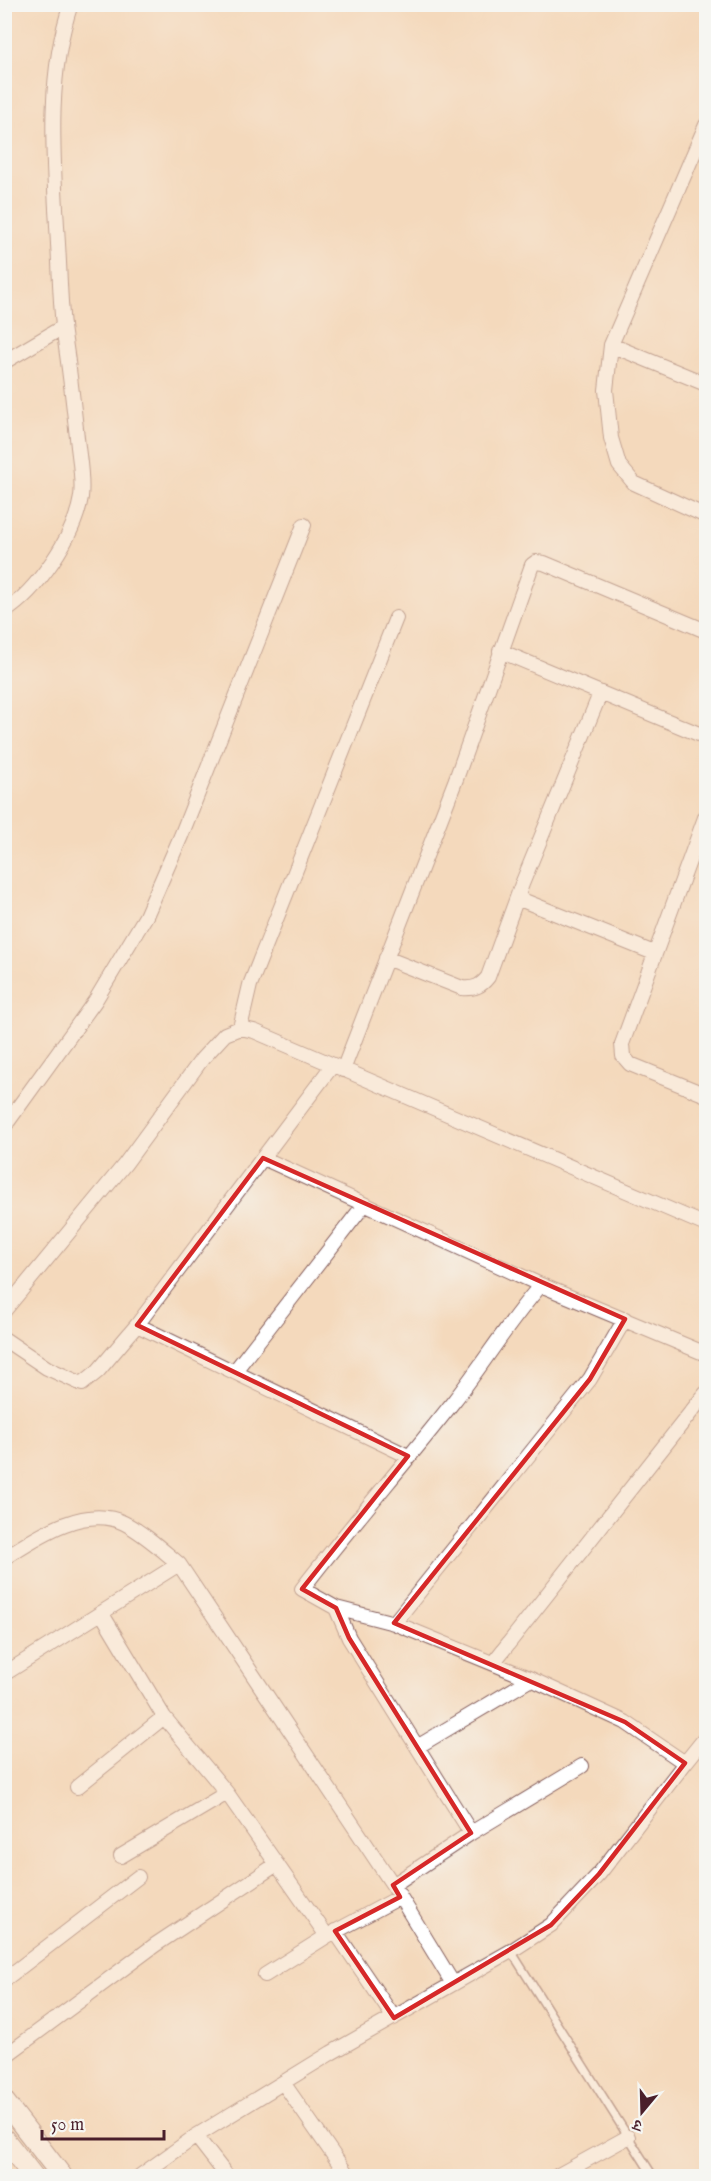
<svg xmlns="http://www.w3.org/2000/svg" width="711" height="2181" font-family="'IM FELL English','Noto Serif Devanagari',serif">
  <style>
    .lines { fill: none; stroke-linecap: round; stroke-linejoin: round }
    .service-casing { stroke: #86605e; stroke-width: 10 }
    .minor-casing { stroke: #86605e; stroke-width: 16 }
    .secondary-casing { stroke: #86605e; stroke-width: 22 }
    .service { stroke: #fff; stroke-width: 7 }
    .minor { stroke: #fff; stroke-width: 14 }
    .secondary { stroke: #fff; stroke-width: 20 }
    .marked { fill: none; stroke: #d62828; stroke-width: 4.5; stroke-linejoin: round }
  </style>
  <rect width="100%" height="100%" fill="#f6f6f2"/>
  <filter id="ink" filterUnits="userSpaceOnUse"><feTurbulence type="fractalNoise" baseFrequency=".0167" numOctaves="2"/><feDisplacementMap in="SourceGraphic" scale="12" xChannelSelector="R" yChannelSelector="G"/><feConvolveMatrix kernelMatrix="1 2 1 2 8 2 1 2 1" color-interpolation-filters="sRGB"/></filter>
  <filter id="wash" filterUnits="userSpaceOnUse"><feTurbulence type="fractalNoise" baseFrequency=".008" numOctaves="4" result="noise"/><feDisplacementMap in="SourceGraphic" scale="24" xChannelSelector="R" yChannelSelector="G"/><feGaussianBlur stdDeviation="1.35" result="paint"/><feColorMatrix in="noise" values="0 0 0 0 0 0 0 0 0 0 0 0 0 0 0 0 0 1.4 0 .05"/><feComposite in="paint" operator="in"/></filter>
  <g filter="url(#wash)">
    <rect width="100%" height="100%" fill="#f4d9bc"/>
  </g>
  <g filter="url(#ink)">
    <g class="lines">
      <g class="service-casing">
        <path id="service" d="M511,1951L653,2176"/>
      </g>
      <g class="minor-casing">
        <path id="minor" d="M706,125L611,345L606,390L611,438L619,465L634,483L706,516
          M611,345L706,384
          M4,362L63,327
          M4,612C37,591 75,536 81,497C83,481 80,463 78,447C74,409 70,372 64,334C60,305 60,274 58,244C54,166 45,79 71,4
          M500,651L706,737
          M706,815L622,1044L623,1056L630,1064L706,1095
          M517,898L654,953
          M386,958L462,988C475,989 481,986 488,977L522,884L600,694
          M240,1028L250,985L396,618
          M343,1070L456,779L532,565L536,562L544,563L706,631
          M4,1127L95,1001L146,916L181,836L304,525
          M263,1158L541,1285L706,1354
          M4,1311L125,1164L202,1059L225,1034L240,1028L254,1031L706,1225
          M137,1325L408,1456
          M4,1339L47,1368L82,1384L98,1371L137,1325L332,1066
          M234,1372L364,1205
          M4,1558C37,1537 84,1504 124,1523C144,1533 162,1550 179,1564
          M336,1608L349,1638L471,1833
          M102,1614L164,1717L227,1793L327,1936
          M394,1623L590,1379L625,1319
          M493,1663L706,1393
          M4,1674L179,1564L393,1885
          M417,1747L531,1679
          M685,1763L706,1737
          M77,1787L164,1717
          M121,1856L227,1793
          M335,1931L394,2018
          M265,1975L327,1936L400,1897
          M4,1980L138,1877
          M452,1982L393,1885L471,1833L582,1766
          M4,2057L155,1945L277,1864
          M284,2084L348,2176
          M196,2136L227,2176
          M140,2176L196,2136L331,2053L511,1951L551,1925L599,1874L685,1763L625,1722L531,1679L394,1623L336,1608L302,1589C351,1525 404,1465 454,1401C484,1363 509,1321 541,1285
          M557,2176L628,2137"/>
      </g>
      <g class="secondary-casing">
        <path id="secondary" d="M4,2101L62,2176
          M4,2139L33,2176"/>
      </g>
      <use href="#service" class="service"/>
      <use href="#minor" class="minor"/>
      <use href="#secondary" class="secondary"/>
    </g>
  </g>
  <path d="M0 0H711V2181H0ZM263,1158L625,1319L590,1379L394,1623L625,1722L685,1763L599,1874L551,1925L394,2018L335,1931L400,1897L393,1885L471,1833L349,1638L336,1608L302,1589L408,1456L137,1325Z" fill="#f4d9bc" fill-opacity=".55" fill-rule="evenodd"/>
  <path class="marked" d="M263,1158L625,1319L590,1379L394,1623L625,1722L685,1763L599,1874L551,1925L394,2018L335,1931L400,1897L393,1885L471,1833L349,1638L336,1608L302,1589L408,1456L137,1325Z"/>
  <rect width="711" height="2181" fill="none" stroke="#f6f6f2" stroke-width="24"/>
  <g transform="translate(642 2112) rotate(199)" stroke="#f6f6f2" stroke-width="4.5" paint-order="stroke">
  <path d="M0-4.5L10 22L0 15L-10 22Z" fill="#4a1f2b"/>
  <text y="-9" font-size="16" font-weight="bold" text-anchor="middle" fill="#4a1f2b">उ</text>
  </g>
  <path d="M42 2130v9h122v-9" fill="none" stroke="#4a1f2b" stroke-width="3"/>
  <text x="51" y="2130" font-size="18" fill="#4a1f2b" stroke="#f6f6f2" stroke-width="4.5" paint-order="stroke">50 m</text>
</svg>
